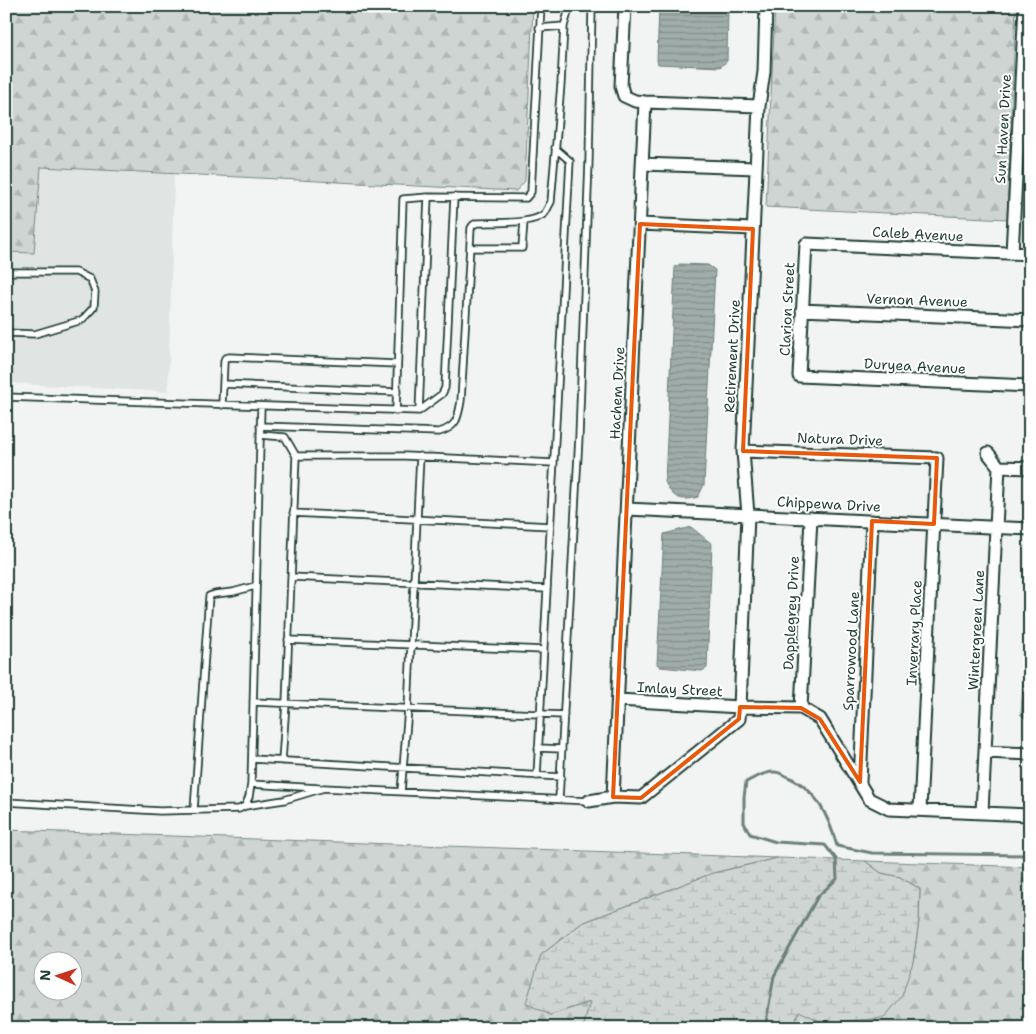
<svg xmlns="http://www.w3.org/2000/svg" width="1036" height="1034" font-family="'Shantell Sans',sans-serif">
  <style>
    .built { fill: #e0e4e3 }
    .forest { fill: url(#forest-firs); stroke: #768984; fill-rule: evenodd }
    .wetland { fill: url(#wetland-marsh); stroke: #768984 }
    .water { fill: url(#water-rules); stroke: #6d807b }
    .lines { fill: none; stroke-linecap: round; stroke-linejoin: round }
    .stream { stroke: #6d807b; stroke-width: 3 }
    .lane-casing { stroke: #1f3d34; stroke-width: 9 }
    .street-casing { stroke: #1f3d34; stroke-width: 15 }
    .lane { stroke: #fff; stroke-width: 5.5 }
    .street { stroke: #fff; stroke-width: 11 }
    .marked { fill: none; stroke: #e8590c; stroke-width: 4; stroke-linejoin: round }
    .labels { text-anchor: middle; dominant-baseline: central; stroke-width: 4; stroke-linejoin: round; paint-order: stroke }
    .street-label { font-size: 14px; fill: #1f3d34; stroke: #fff }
  </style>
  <defs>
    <pattern id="forest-firs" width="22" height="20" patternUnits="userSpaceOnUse" patternTransform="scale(1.25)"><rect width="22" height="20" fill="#ced5d3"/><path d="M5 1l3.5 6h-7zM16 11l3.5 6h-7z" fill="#b0b8b6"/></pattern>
    <pattern id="wetland-marsh" width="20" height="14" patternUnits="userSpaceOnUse" patternTransform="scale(1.25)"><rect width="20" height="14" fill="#ced5d3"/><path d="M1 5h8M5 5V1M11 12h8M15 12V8" fill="none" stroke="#b0b8b6"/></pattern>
    <pattern id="water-rules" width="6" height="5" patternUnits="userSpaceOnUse" patternTransform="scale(1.25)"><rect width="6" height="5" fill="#a1adaa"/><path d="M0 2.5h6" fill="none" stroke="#838e8b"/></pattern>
  </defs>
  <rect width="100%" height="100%" fill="#f2f3f3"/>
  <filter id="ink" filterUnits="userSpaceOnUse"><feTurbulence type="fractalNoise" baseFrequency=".02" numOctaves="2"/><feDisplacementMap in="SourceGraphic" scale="10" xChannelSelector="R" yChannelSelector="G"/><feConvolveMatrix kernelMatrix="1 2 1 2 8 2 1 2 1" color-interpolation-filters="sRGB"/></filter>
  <g filter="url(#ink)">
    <path class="built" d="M41,167L174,173L168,392L6,383V252L34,253Z"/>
    <path class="forest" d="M6,6H533L525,181L516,191L41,167L34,253L6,252Z
      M775,6H1016L1007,219L766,207Z
      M6,830L778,858L713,873L582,923L541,955L550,1015L591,1002L583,1028H10L6,1026ZM42,962H72V992H42Z
      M865,861L1030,867V1028H793L799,1011L913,962L919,921L920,889L900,877L881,873Z"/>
    <path class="wetland" d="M778,858L865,861L881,873L900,877L920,889L919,921L913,962L902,996L884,1018L836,1022L820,1021L799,1011L793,1028H583L590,1002L550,1015L526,1003L541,955L582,923L713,873Z"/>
    <path class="water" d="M659,6H728L727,61L720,67L658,64L657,60Z
      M680,264L708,265L715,270L704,485L698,497C679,502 673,498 665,482L675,267Z
      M691,527L712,544L707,668L702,671L660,667L657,664L664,534Z
      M1030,581V718H1025L1021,715Z"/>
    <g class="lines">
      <path class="stream" d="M765,1028L774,976L818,896L837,879L836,859L825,845L776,842L750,834L744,823V797L746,782C754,778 766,771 775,772C779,772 783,775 786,776C816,788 829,817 837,846L872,853L1030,855"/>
      <g class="lane-casing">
        <path id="lane" d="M539,28L564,26L570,6
          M470,248H522L524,221
          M6,272H76L90,279L95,292L94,307L82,320L35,334L6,333
          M223,384L397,392
          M6,397L419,411L428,197L526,198L531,192L541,6
          M222,405L224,362L225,358L229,357L397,364
          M396,411L403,199L428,197
          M419,411L442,394L445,388L454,197
          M260,426L439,432C457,427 458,418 461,401L471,228L473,225L477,223C494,222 534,225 545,213C547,210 549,205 551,202L561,84L564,26
          M260,435L285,437L296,456L286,703L282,761
          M296,456H405L554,463
          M293,513L550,526
          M291,577L547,589
          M288,640L544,650
          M253,702L564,715
          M538,748L562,749
          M252,759L561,777
          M537,776L570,161L555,148
          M251,784L319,788
          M401,792L408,709L420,456
          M559,799L579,437L589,161L592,6
          M6,802L160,811L239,809L245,806L249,797L251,784L261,406
          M245,806L284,800L324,788L589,801
          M194,810L209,596L215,594L233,592L255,586"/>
      </g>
      <g class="street-casing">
        <path id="street" d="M625,6L621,86L624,96L635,101L645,102L759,106
          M642,164L756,168
          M640,224L753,229
          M1012,253L1025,6
          M1030,254L806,244L799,376L1030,386
          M802,310L1030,320
          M743,451L937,458L920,810
          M999,467L1030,468
          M627,509L1030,529
          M618,700L740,707L748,515L743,451L759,106L764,72L766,6
          M801,708L811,518
          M985,752L1030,754
          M860,782L872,521
          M613,797L645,102
          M589,801L613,797L641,798L739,719L740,707L801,708L820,719L869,799L889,809L1030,815
          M982,812L999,467L988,453"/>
      </g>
      <use href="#lane" class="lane"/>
      <use href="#street" class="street"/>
    </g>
  </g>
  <path class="marked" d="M640,224L753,229L743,451L937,458L934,524L872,521L860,782L820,719L801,708L740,707L739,719L641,798L613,797Z"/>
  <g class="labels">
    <g class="street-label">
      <text transform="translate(1003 129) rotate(-87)">Sun Haven Drive</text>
      <text transform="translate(918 234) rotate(3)">Caleb Avenue</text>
      <text transform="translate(917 300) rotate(2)">Vernon Avenue</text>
      <text transform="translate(787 309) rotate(-87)">Clarion Street</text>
      <text transform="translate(732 356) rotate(-87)">Retirement Drive</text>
      <text transform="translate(915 366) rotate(3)">Duryea Avenue</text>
      <text transform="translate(617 393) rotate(-87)">Hachem Drive</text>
      <text transform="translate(840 439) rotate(2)">Natura Drive</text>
      <text transform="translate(829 504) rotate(3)">Chippewa Drive</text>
      <text transform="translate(791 613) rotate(-87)">Dapplegrey Drive</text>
      <text transform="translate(976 630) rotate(-87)">Wintergreen Lane</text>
      <text transform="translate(914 633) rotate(-87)">Inverrary Place</text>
      <text transform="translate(851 651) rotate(-87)">Sparrowood Lane</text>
      <text transform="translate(680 689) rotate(3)">Imlay Street</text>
    </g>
  </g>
  <rect width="1036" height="1034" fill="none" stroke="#fff" stroke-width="25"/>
  <rect x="12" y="12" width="1011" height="1009" fill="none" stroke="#1f3d34" stroke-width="2" filter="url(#ink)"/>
  <g transform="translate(58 976) rotate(273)"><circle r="24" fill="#ffffff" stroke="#a5b1ae"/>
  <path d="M0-4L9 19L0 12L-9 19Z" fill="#c8321e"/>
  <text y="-8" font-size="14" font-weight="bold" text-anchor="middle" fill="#1f3d34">N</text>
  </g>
</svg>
